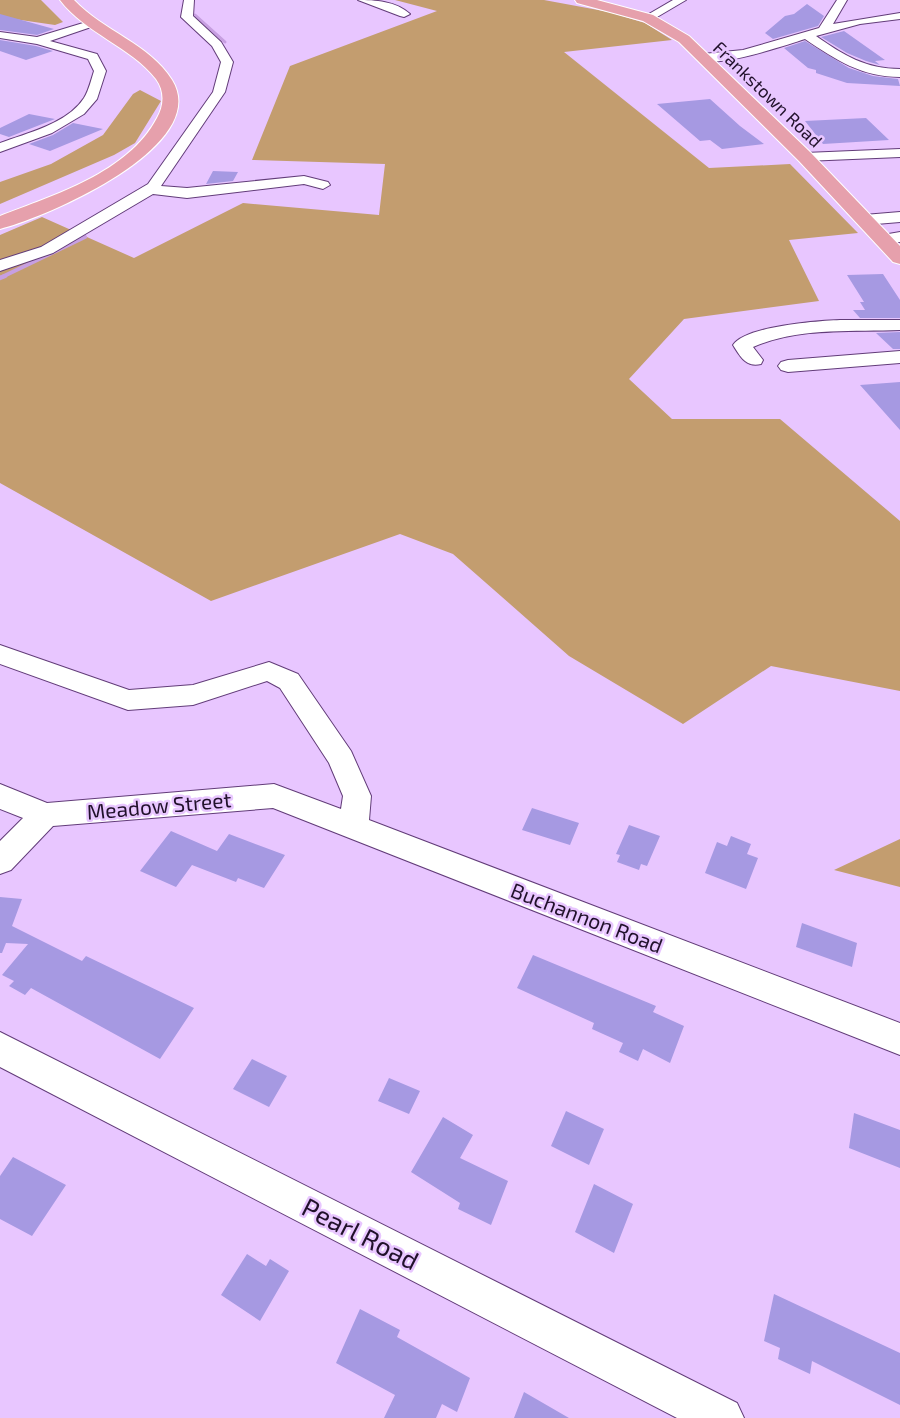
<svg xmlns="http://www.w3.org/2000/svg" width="900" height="1418" font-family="'Exo 2',sans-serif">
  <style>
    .green { fill: #c39d6f }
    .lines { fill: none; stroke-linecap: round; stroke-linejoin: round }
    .stream-far2 { stroke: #c79fe1; stroke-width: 3 }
    .stream-far1 { stroke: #c79fe1; stroke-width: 4 }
    .stream { stroke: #c79fe1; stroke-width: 4.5 }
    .building { fill: #a699e2 }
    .minor-casing { stroke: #623c79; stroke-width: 2 }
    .major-casing { stroke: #fff; stroke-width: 2 }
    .minor { fill: #fff; fill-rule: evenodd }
    .major { fill: #e6a0ac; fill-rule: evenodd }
    .labels { text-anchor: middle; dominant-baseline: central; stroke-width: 5; stroke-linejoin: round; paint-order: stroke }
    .far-street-label { font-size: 18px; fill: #21112b; stroke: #e8c6ff }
    .street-label { font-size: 21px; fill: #21112b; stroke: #e8c6ff }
    .near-street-label { font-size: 26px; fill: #21112b; stroke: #e8c6ff }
  </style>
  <rect width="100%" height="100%" fill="#e8c6ff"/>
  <path class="green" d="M0,0H41L63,22L55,25L0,17Z
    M395,0H544L609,12L645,23L672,40L564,52L709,168L790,164L858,233L789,240L819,301L684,319L629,379L672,419H780L900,521V691L771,666L683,724L569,656L453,554L400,534L211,601L0,483V235L42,217L134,258L243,203L379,215L385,164L252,160L290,66L437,11Z
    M140,90L161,101L135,143L114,155L0,204V182L51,164L103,135L133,94Z
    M900,839V887L834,870Z"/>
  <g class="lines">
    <path class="stream-far2" d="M195,15L225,42"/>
    <path class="stream-far1" d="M2,277L85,237"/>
    <path class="stream" d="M0,278L5,276"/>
  </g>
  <path class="building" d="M807,4L824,16L818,26L773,39L765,33L785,16L794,14Z
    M0,14L54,29L37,35L0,30Z
    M844,31L885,60L875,61L880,65L866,61L847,53L821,37Z
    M0,40L36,46L53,51L26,60L0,51Z
    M805,41L849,68L873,76L898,79L900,86L847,83L816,73V70L808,68L784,48Z
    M710,99L740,126L764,144L722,149L710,140L700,141L657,104Z
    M29,114L55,119L9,137L0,134V128Z
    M866,118L889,140L823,144L805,121Z
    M73,123L103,129L50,151L29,144L53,135Z
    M213,171L238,172L233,181L206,184Z
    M883,274L900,300V318H860L853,310H865L860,302H864L847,275Z
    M900,332V349H893L876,333Z
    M900,382V430L860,385Z
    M532,808L579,823L570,845L522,830Z
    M629,825L660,836L647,866L641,864L639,870L617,862L620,855L616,854Z
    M171,831L217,851L229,834L285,855L264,888L238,878L236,882L192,865L176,887L140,871Z
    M731,836L751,844L747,854L758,858L746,889L705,873L717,842L727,846Z
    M0,897L22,899L12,926L82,961L86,956L194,1008L160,1059L31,988L25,995L9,986L14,981L2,975L28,944L6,943L2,953H0Z
    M802,923L857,943L852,967L796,947Z
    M533,955L656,1006L653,1012L684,1026L670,1063L643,1049L638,1061L619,1052L623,1043L592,1029L594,1023L517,988Z
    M252,1059L287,1076L269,1107L233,1089Z
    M389,1078L420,1091L409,1114L378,1101Z
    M566,1111L604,1129L589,1165L551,1146Z
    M854,1113L900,1130V1168L849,1148Z
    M443,1117L473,1135L460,1158L508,1181L491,1225L458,1209L460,1203L411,1172Z
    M13,1157L66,1185L32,1236L0,1219V1176Z
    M594,1184L633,1204L614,1253L575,1232Z
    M247,1254L266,1266L270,1259L289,1271L260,1321L221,1295Z
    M774,1294L900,1353V1405L812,1361L810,1374L778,1359L780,1348L764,1341Z
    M360,1309L400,1330L397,1337L470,1378L457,1412L442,1404L436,1418H384L395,1395L336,1363Z
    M524,1392L569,1418H514Z"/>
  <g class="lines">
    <g class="minor-casing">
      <path id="minor" d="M184,0H194L193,16L221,42L233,62L225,92L161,186L187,188L304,176L328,182L330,185L323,189L304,184L187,198L153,194L53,253L0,271V260L41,247L148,184L213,92L221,62L212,46L181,17Z
        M358,0C375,0 396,1 410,14L404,17L400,16Z
        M673,0H686L652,20L648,21L642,18Z
        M837,0H847L833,24L900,13V19L860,24L816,36C843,55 866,69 900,69V77C862,77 836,60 805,39C786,45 711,71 697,58L703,54L743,50L819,28Z
        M93,20L99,23L97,25L50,41L97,54L106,71L97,99L84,114L52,133L0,152V143C27,133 67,124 84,98C89,90 91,80 94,71L88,59L37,44L0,38V32L37,37Z
        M900,149V157L805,161L798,157L805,153Z
        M900,212V222L864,225L856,220L864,215Z
        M900,232V242L883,244L875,239L877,236Z
        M840,320H900V330C851,332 799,327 753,347L763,360L761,364C746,368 740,356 733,345C746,326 817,321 840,320Z
        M900,351V363L788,372L781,370L778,366L781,362L788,360Z
        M0,645L129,690L193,685L269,662L298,674L351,751L371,796L369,820L900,1023V1055L273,808L53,826L11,870L0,874V841L23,818L0,809V784L47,803L274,784L341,809L343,796L329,763L280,688L267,681L193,705L128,710L0,664Z
        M0,1032L737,1403L744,1418H677L0,1067Z"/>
    </g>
    <g class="major-casing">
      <path id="major" d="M60,0H74C103,31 150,44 172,80C213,146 45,218 0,229V216C54,195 128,173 157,118C164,106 165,91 156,79C130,46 86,34 60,0Z
        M575,0H597L653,15L689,36L811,153L900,246V264L893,262L799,161L679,42L643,21L577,3Z"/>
    </g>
    <use href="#minor" class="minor"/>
    <use href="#major" class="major"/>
  </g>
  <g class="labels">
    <g class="far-street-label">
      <text transform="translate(768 94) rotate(44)">Frankstown Road</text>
    </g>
    <g class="street-label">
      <text transform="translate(159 805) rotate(-5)">Meadow Street</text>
      <text transform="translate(587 917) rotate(21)">Buchannon Road</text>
    </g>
    <g class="near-street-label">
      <text transform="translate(361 1233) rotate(27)">Pearl Road</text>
    </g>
  </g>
</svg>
